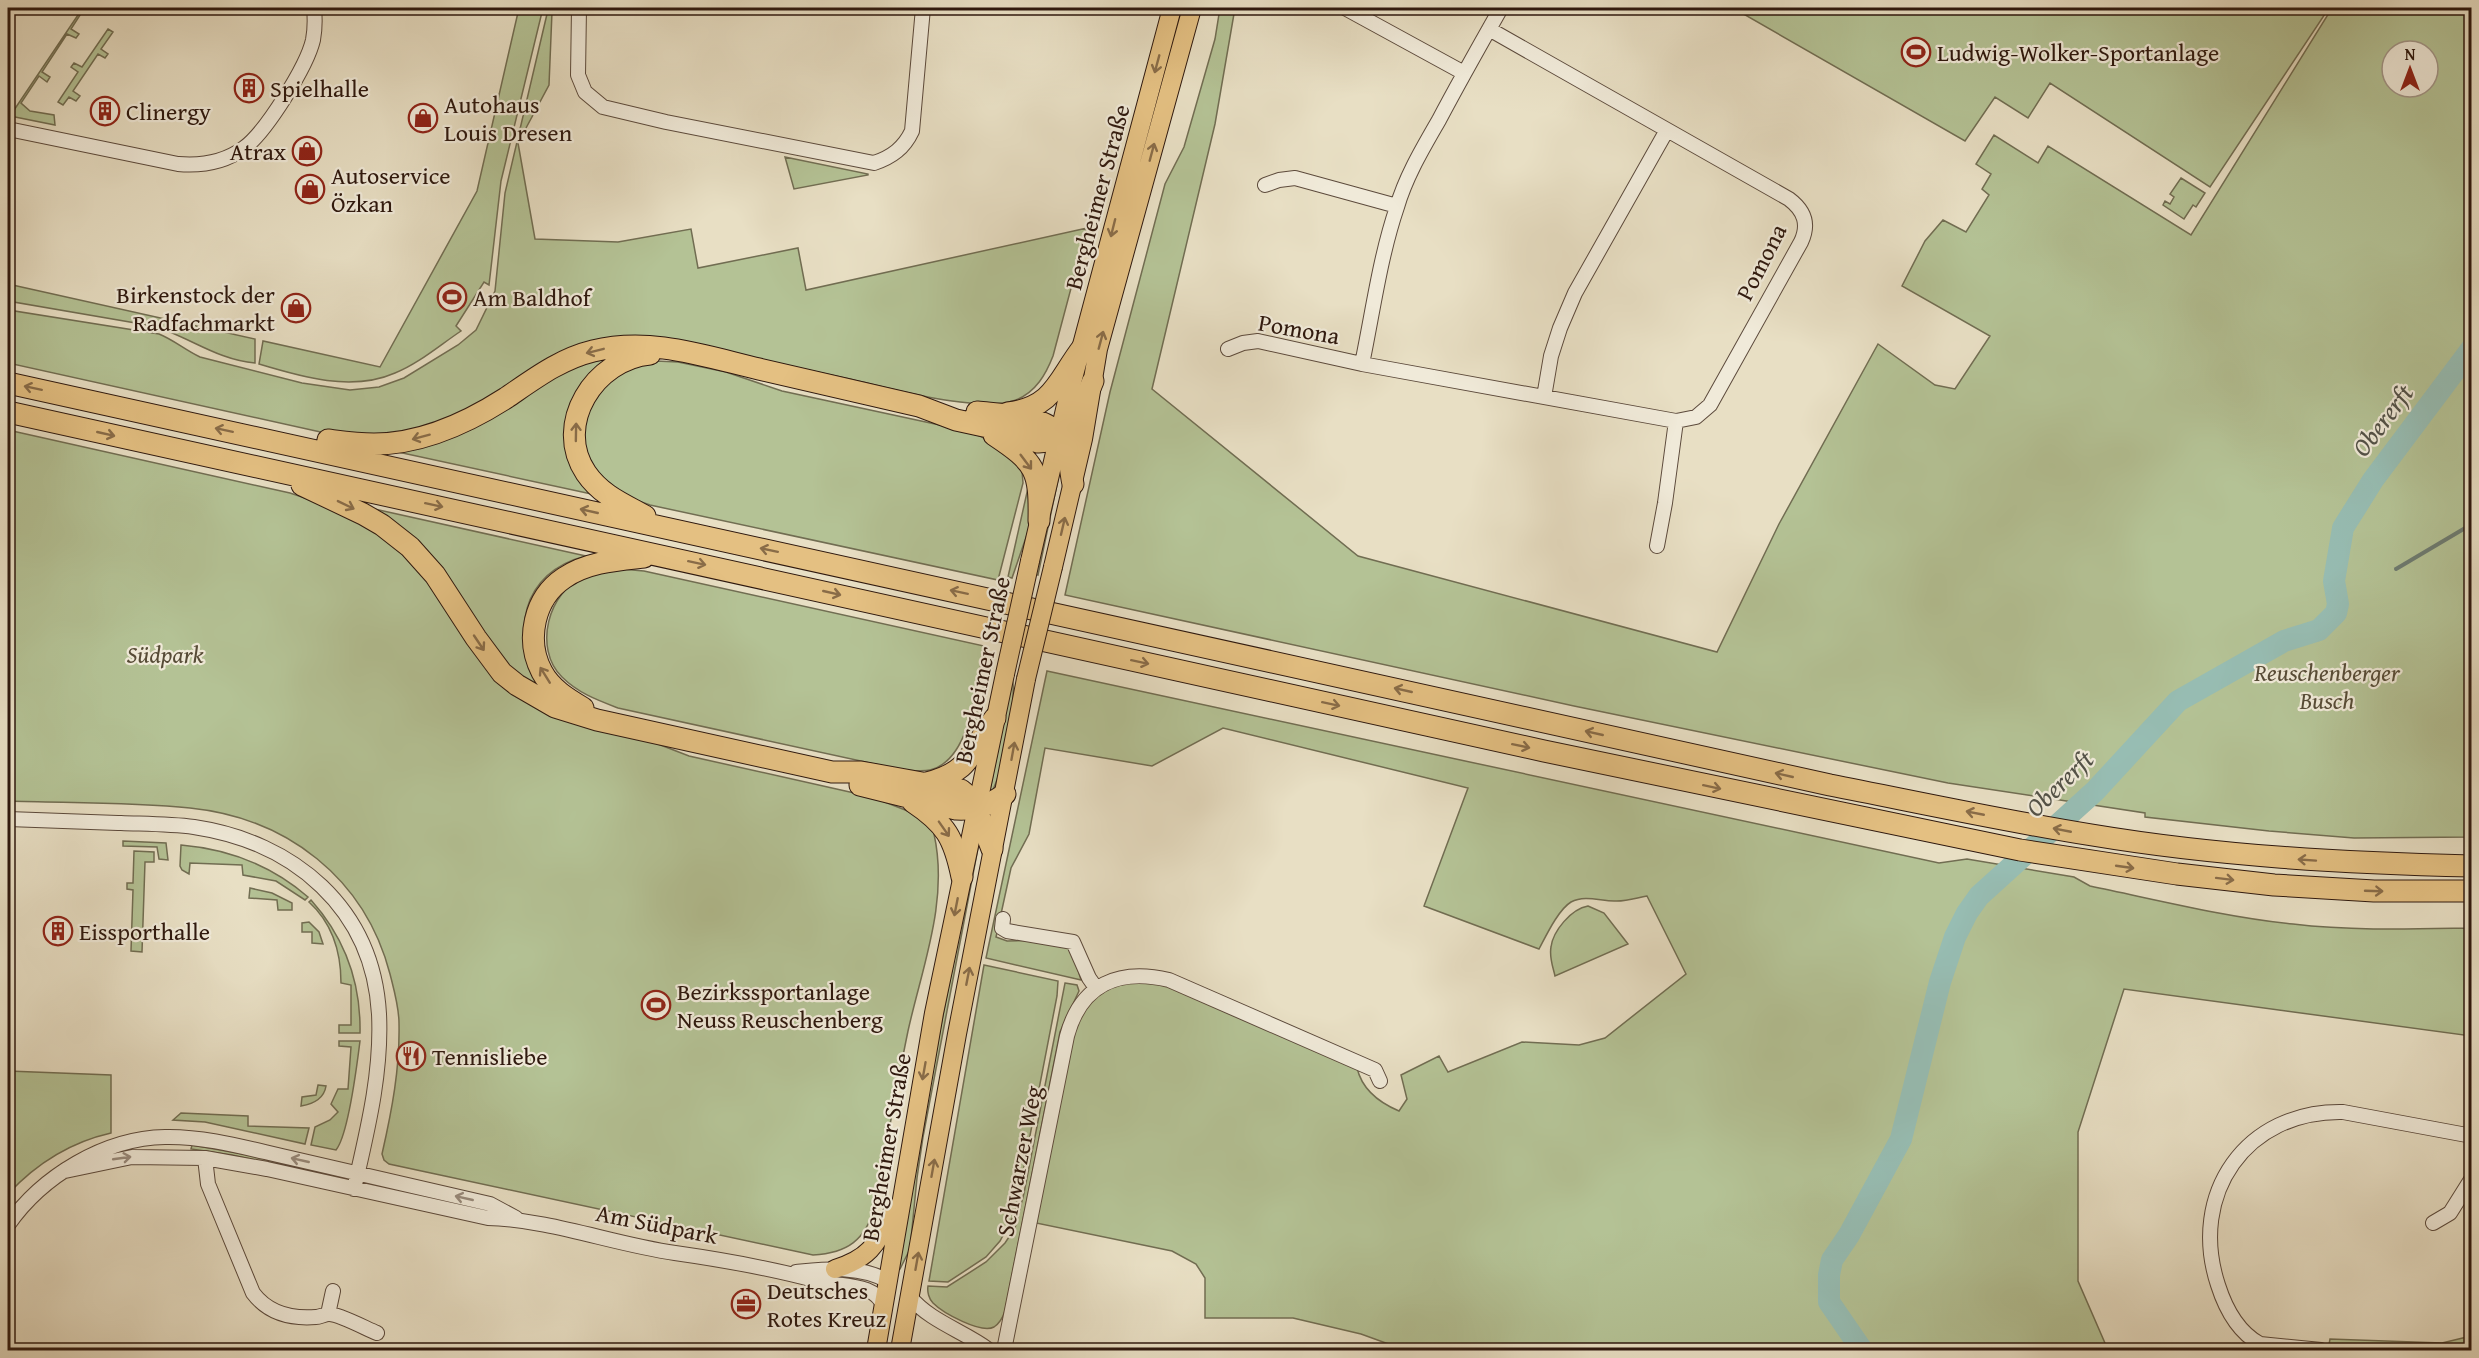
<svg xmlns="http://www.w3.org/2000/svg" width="2479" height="1358" font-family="'Gentium Book Plus',serif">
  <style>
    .green { fill: #b4c295; stroke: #716d52; stroke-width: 1.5; fill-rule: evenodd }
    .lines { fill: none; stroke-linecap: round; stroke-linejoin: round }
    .stream { stroke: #6d7b71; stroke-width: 4 }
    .river { stroke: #97bdb3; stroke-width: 22 }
    .minor-casing { stroke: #5c4a3c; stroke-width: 16 }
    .major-casing { stroke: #2e180e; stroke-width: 20 }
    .highway-casing { stroke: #2e180e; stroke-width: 23 }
    .minor { stroke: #f0ead9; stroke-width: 14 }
    .major { stroke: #e4c082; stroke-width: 18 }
    .highway { stroke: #e4c082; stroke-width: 21 }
    .major-bridge-casing { stroke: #2e180e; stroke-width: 20; stroke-linecap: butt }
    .major-bridge { stroke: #e4c082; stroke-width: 18 }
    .oneway { stroke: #896c48 }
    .oneway2 { stroke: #998c7e }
    .labels { text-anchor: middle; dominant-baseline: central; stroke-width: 4.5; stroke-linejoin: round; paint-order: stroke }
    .poi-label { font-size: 24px; fill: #2e180e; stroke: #f0ead9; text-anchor: start }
    .street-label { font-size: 24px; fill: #2e180e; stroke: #f0ead9 }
    .park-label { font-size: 24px; font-style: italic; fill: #564b36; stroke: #f0ead9 }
    .water-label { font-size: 26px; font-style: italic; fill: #535248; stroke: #f0ead9 }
  </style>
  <rect width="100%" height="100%" fill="#e8dfc4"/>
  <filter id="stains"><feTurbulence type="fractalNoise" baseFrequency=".00333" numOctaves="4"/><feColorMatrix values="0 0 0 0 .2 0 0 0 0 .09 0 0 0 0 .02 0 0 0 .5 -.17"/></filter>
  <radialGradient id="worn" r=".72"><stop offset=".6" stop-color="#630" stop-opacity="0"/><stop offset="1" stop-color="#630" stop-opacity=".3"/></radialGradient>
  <path class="green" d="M519,8H543L501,181L489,285L484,282L456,326L461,331C440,345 418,364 395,373C352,392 302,377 259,364L263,341L380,367L477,191Z
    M553,8H568V13L552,12L549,85L518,143L535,239L618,242L691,229L698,268L798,248L806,290L1087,228L1053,356C1046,374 1036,392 1016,400C975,414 888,387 845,378C785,365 725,352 666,339L632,336L598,340L468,410L433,424L398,433L362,436L325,433L8,363V310L159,334C174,340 185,350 200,357L302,383L350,390L379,387L404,378L458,345L476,330L495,291L505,193L547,14Z
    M1220,8H1235L1215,124L1152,389L1358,556L1717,652L1779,524L1878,344L1935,385L1955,389L1990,336L1902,286L1925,241L1943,220L1966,232L1989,195L1982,189L1991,174L1976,164L1994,135L2038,163L2048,146L2191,235L2332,8H2471V837L2354,838L2269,831L2145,817V813L1948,783L1574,706L1065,595L1110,392L1165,184L1184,147L1215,39ZM2392,51H2428V87H2392Z
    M1733,8H2329L2210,187L2050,83L2028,118L1995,97L1965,141Z
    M82,9V12L71,29L79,34L76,38L67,34L42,72L50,77L47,82L39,76L21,103L30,111L54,115L55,125L10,116Z
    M108,29L113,32L101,49L108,54L105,58L98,54L73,91L80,96L76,101L69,97L63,105L58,102L78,72L71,67L74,63L82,67Z
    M785,157L868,174V175L794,189Z
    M2181,178L2205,193L2196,207L2193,205L2184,219L2163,205L2165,201L2170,204L2174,197L2170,194Z
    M8,284L255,339V363C217,360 188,336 153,326L8,301Z
    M636,350L570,408L596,495L384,449L570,364Z
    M656,361L678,362L726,372L782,391L949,427L980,436L1001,447L1022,471L1023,483L998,580L650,505L616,493L593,469L584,446L586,412L613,376L634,365Z
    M8,430L290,493L323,504L384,536L427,578L480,658L645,739L689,756L872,797L918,815L937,830L934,834C949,901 922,967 908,1031C896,1089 886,1148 875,1207C865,1240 848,1253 813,1255L389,1164L384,1160L382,1154C392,1110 400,1068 399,1023C399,1007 394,990 390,974C365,878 287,818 190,808C131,802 67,803 8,801Z
    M1063,456L1038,575L1034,574Z
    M1030,479L1031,523L1012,578L1008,577Z
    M361,506L586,556C521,572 509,635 541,688L514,675Z
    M621,569L644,571L984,646C977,681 972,760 930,770C922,772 910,770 902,770L618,708C597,700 578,693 562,677C533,649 548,590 585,577C596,573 609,571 621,569Z
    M991,656L994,657L978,729L971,737Z
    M1047,671L1939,863L1967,859L2074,877L2090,886C2158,900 2225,917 2293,924C2352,931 2412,929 2471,928V1036L2124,989L2078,1132V1281L2108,1350H1405L1361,1334L1293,1318H1205V1278L1196,1264L1172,1251L1036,1223L1074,1027L1089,1001L1111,987L1135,981L1162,984L1357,1068C1362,1089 1380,1103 1399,1111L1407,1099L1401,1075L1439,1056L1448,1072L1522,1042L1579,1045L1605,1038L1686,974L1647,896C1636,898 1625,902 1614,901C1600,901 1585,895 1571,902C1558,910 1546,936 1539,949L1424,906L1468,788L1223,728L1152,766L1045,748L1029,834L1011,868L996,937L1007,941L1046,940L1071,946L1081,980L986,958Z
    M1012,679C1018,694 1001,786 989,795Z
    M123,841L166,843L168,860L159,859L157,847L123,846Z
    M181,845C229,849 271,865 308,897L305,900L276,881L243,875L242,865L190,863L189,874L182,870L180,866Z
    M978,848L923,1137L917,1178L910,1249L900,1269H898C922,1128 946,987 978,848Z
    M134,851L154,852V862H145L142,952L131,951L133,890L127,889V883H133Z
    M250,888L272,893L292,903V910H278L277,900L249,898Z
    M311,900C345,938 361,982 360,1033H339V1025H351V985L341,983C341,953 332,923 309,902Z
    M1588,906L1604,913L1628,944L1555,976C1553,967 1549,957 1551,947C1553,931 1571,909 1588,906Z
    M309,922L319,932L323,944L312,943V932H302V923Z
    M984,965L1058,981L1057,996L1015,1213L1000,1241L986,1257L948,1282L929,1281Z
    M1065,983L1077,985L1079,991L1060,1032L1005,1311C1003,1317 1000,1323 994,1327C981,1334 943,1313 933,1303C929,1299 927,1292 928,1286L947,1287L986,1262L1005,1243L1015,1228L1024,1193Z
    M339,1041H360C357,1064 349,1134 336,1150L311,1145L315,1127L330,1120L338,1112L331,1104L338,1089H348L351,1047L339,1046Z
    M8,1071L111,1075V1133C71,1142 36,1164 8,1194Z
    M318,1085L326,1086C324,1099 313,1104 301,1106L302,1097L316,1095Z
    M181,1113L248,1116V1126L309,1128L305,1144L205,1122L173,1120Z
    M192,1145L254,1156L328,1173L327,1176L232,1155L191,1149Z
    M2471,1336V1350H2328L2330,1339L2442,1343Z"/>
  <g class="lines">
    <path class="stream" d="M2396,569L2472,524"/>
    <path class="river" d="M1862,1350L1829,1302V1275L1832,1260L1849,1235L1901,1139L1940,982L1955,937L1967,913L1979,896L2095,791L2178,701L2284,641L2319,630L2336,613L2338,604L2334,581L2343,528L2373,480L2472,348"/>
    <g class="minor-casing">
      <path id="minor" d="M579,8L578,75L585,92L603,107L666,122L874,163C892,157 904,148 912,131L923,8
        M1345,8L1464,73
        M1489,29L1789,199C1805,211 1809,225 1801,242L1710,405L1696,417L1676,421L1362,364C1373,311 1380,257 1397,207C1406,176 1423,148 1439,120C1459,82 1480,45 1501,8
        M8,129L178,164C201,166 225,162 244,148C266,132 307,66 313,40C315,29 315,18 314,8
        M1265,185L1279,180L1295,178L1397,206
        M1228,349L1243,343L1258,341L1362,364
        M1544,397L1551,356L1560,328L1575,293L1667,130
        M1657,546L1665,503L1676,421
        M8,819C45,820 83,822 121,823C146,824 170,824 194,827C294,842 373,908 379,1014C382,1073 367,1132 354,1189
        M1003,919L1002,928L1007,931L1073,942L1089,978L1096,988
        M205,1158L208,1184L253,1293C268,1313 291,1319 316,1317C320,1317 325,1314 329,1314C339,1314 367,1329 377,1333
        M65,1171L132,1157L205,1158L267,1169L488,1218C552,1220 612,1244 675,1253C724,1260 765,1267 814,1280C831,1285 850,1284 867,1290C875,1293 879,1298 884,1305
        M2433,1223L2450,1213L2472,1178
        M8,1225C42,1176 105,1138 165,1137C208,1136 253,1150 295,1159C360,1174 425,1189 490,1204L516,1218
        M796,1272C828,1269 859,1265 888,1281
        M910,1297C931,1322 964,1331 989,1350
        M328,1314L333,1291
        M1004,1350L1067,1036C1081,984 1119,968 1169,980L1375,1070L1380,1081
        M2321,1350L2260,1344C2238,1332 2225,1307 2218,1285C2188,1194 2246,1110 2343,1112L2472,1136"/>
    </g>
    <g class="major-casing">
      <path id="major" d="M1030,561L1067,401L1172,8
        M1053,567L1083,439L1098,349L1192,8
        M835,1269C873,1257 877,1242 894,1209
        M876,1350L934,1013L1005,674
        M900,1350L957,1034L1026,679"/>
    </g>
    <g class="highway-casing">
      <path id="highway" d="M8,383L1830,785C1917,802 2004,821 2092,835C2218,856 2344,863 2472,866
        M8,412L1544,751L2020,850L2177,874L2274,885L2374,891H2472
        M977,412C1004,415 1051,414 1065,443C1070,454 1070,471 1073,484
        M1008,413C1055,407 1058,379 1083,347
        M994,435C1036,463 1040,470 1039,521
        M328,440C344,442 358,444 374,444C421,444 467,423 506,398C534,379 560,359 593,351C650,337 704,356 759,369C813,381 866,394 919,406L956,420L1002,430L1038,442L1049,441L1068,430L1075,423L1093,381
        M302,485L363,514L382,525L410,547L435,575L476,638L502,673L517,685L555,707L597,720L832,772H861L961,790L973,800L992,849
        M645,516C623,504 601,495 586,473C553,424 595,359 650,354
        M583,708C568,699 551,689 542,672C525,640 534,598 564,578C587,562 617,560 644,557
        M927,783C973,771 969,752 995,718
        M860,785L956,809C976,810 989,806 1005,794
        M913,802C946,824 954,838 962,877"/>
    </g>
    <use href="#minor" class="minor"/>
    <use href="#major" class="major"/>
    <use href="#highway" class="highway"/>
    <g class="major-bridge-casing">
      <path id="major-bridge" d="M1005,674L1030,561
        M1026,679L1053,567"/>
    </g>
    <use href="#major-bridge" class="major-bridge"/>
  </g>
  <defs><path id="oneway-shaft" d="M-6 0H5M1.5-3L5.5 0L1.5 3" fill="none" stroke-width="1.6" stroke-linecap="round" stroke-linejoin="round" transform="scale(1.5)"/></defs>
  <g class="oneway">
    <use href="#oneway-shaft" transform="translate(1157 64) rotate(105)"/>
    <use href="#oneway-shaft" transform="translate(1152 152) rotate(-75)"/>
    <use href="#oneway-shaft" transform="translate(1113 228) rotate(104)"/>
    <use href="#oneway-shaft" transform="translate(1101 340) rotate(-75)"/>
    <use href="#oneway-shaft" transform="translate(595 351) rotate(166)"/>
    <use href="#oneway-shaft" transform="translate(33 388) rotate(-168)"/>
    <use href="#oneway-shaft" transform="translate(224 430) rotate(-168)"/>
    <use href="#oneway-shaft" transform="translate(576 432) rotate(-89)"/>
    <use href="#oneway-shaft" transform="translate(106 434) rotate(13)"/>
    <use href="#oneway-shaft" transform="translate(421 437) rotate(165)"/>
    <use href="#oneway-shaft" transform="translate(1026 462) rotate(53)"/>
    <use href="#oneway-shaft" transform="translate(346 505) rotate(26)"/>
    <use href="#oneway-shaft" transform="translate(434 505) rotate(12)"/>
    <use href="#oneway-shaft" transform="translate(589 511) rotate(-167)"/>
    <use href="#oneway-shaft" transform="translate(1063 526) rotate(-77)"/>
    <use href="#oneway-shaft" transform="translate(769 550) rotate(-168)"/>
    <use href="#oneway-shaft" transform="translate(697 563) rotate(12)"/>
    <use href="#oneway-shaft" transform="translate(959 592) rotate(-168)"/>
    <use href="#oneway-shaft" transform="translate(832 593) rotate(13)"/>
    <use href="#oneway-shaft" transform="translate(479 643) rotate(56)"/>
    <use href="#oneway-shaft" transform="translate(1140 662) rotate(12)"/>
    <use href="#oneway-shaft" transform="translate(545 675) rotate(-122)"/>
    <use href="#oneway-shaft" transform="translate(1403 690) rotate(-167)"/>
    <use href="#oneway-shaft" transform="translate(1331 704) rotate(12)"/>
    <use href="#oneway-shaft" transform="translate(1594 733) rotate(-167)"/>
    <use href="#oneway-shaft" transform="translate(1521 746) rotate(12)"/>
    <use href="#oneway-shaft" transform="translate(1013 751) rotate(-80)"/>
    <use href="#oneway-shaft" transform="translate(1784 775) rotate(-167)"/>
    <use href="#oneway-shaft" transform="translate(1712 787) rotate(12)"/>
    <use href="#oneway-shaft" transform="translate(1975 813) rotate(-169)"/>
    <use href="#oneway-shaft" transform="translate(944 829) rotate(55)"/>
    <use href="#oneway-shaft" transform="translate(2062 830) rotate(-169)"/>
    <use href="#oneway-shaft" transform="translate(2307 860) rotate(-176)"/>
    <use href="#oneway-shaft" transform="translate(2125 867) rotate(8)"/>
    <use href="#oneway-shaft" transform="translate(2225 879) rotate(7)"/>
    <use href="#oneway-shaft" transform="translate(2374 891) rotate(2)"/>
    <use href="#oneway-shaft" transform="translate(956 907) rotate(101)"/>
    <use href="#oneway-shaft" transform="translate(968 976) rotate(-79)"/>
    <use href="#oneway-shaft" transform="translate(924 1071) rotate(100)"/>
    <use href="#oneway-shaft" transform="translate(933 1168) rotate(-80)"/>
    <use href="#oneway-shaft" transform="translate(917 1261) rotate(-80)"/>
  </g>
  <g class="oneway2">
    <use href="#oneway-shaft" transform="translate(122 1158) rotate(-8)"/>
    <use href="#oneway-shaft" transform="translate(300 1160) rotate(-167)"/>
    <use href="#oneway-shaft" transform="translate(464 1198) rotate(-167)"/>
  </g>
  <defs>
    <g id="stadium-ring" transform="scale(1.5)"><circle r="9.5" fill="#f0ead9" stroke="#8f2418" stroke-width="1.5"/><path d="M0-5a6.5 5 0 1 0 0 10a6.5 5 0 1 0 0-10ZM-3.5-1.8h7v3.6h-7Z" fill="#8f2418"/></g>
    <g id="building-ring" transform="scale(1.5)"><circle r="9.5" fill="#f0ead9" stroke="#8f2418" stroke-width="1.5"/><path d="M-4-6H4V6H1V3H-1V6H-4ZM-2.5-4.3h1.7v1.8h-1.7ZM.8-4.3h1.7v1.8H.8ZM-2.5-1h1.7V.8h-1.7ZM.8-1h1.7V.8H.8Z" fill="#8f2418"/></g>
    <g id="shop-ring" transform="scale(1.5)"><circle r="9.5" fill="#f0ead9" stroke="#8f2418" stroke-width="1.5"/><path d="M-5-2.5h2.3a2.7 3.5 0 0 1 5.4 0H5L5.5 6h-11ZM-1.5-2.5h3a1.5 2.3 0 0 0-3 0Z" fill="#8f2418"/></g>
    <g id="restaurant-ring" transform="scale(1.5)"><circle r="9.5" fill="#f0ead9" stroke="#8f2418" stroke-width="1.5"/><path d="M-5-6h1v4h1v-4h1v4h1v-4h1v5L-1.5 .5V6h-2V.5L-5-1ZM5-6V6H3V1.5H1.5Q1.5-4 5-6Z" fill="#8f2418"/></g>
    <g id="office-ring" transform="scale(1.5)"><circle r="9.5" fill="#f0ead9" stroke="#8f2418" stroke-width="1.5"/><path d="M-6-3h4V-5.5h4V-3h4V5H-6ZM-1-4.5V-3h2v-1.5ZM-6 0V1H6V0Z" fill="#8f2418"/></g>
  </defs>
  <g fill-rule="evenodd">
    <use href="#stadium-ring" x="1916" y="52"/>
    <use href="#building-ring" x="249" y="88"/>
    <use href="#building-ring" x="105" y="111"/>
    <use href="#shop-ring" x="423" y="118"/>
    <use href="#shop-ring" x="307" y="151"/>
    <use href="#shop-ring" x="310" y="189"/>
    <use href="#stadium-ring" x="452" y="297"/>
    <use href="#shop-ring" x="296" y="308"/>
    <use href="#building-ring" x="58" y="931"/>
    <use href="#stadium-ring" x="656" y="1005"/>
    <use href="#restaurant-ring" x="411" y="1056"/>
    <use href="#office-ring" x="746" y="1304"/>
  </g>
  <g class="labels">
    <g class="poi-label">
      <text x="1937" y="52">Ludwig-Wolker-Sportanlage</text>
      <text x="270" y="88">Spielhalle</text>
      <text x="444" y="104">Autohaus<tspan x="444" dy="28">Louis Dresen</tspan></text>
      <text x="126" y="111">Clinergy</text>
      <text x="286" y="151" text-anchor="end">Atrax</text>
      <text x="331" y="175">Autoservice<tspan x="331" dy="28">Özkan</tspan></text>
      <text x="275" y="294" text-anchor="end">Birkenstock der<tspan x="275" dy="28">Radfachmarkt</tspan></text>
      <text x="473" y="297">Am Baldhof</text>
      <text x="79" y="931">Eissporthalle</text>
      <text x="677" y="991">Bezirkssportanlage<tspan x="677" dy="28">Neuss Reuschenberg</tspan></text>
      <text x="432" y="1056">Tennisliebe</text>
      <text x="767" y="1290">Deutsches<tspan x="767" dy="28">Rotes Kreuz</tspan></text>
    </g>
    <g class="street-label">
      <text transform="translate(1097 197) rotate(-75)">Bergheimer Straße</text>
      <text transform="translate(1761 262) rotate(-63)">Pomona</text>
      <text transform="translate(1299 329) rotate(10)">Pomona</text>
      <text transform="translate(982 670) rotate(-78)">Bergheimer Straße</text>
      <text transform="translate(886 1147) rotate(-80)">Bergheimer Straße</text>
      <text transform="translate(1019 1161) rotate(-79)">Schwarzer Weg</text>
      <text transform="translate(657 1224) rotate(11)">Am Südpark</text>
    </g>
    <g class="park-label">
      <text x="165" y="654">Südpark</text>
      <text x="2327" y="672">Reuschenberger<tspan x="2327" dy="28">Busch</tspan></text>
    </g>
    <g class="water-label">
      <text transform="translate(2382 420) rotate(-53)">Obererft</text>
      <text transform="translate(2059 783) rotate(-44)">Obererft</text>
    </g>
  </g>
  <rect width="2479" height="1358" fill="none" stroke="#e8dfc4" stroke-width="30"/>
  <rect x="9" y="9" width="2461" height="1340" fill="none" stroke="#2e180e" stroke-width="3"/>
  <rect x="15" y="15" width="2449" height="1328" fill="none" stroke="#2e180e" stroke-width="1.5"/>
  <g transform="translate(2410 69)"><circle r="28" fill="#f0ead9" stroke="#a29688" stroke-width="1.5"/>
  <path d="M0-4.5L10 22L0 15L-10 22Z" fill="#8f2418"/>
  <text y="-9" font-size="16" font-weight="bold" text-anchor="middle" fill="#2e180e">N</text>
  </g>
  <rect width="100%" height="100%" filter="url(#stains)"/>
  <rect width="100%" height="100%" fill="url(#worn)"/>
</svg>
